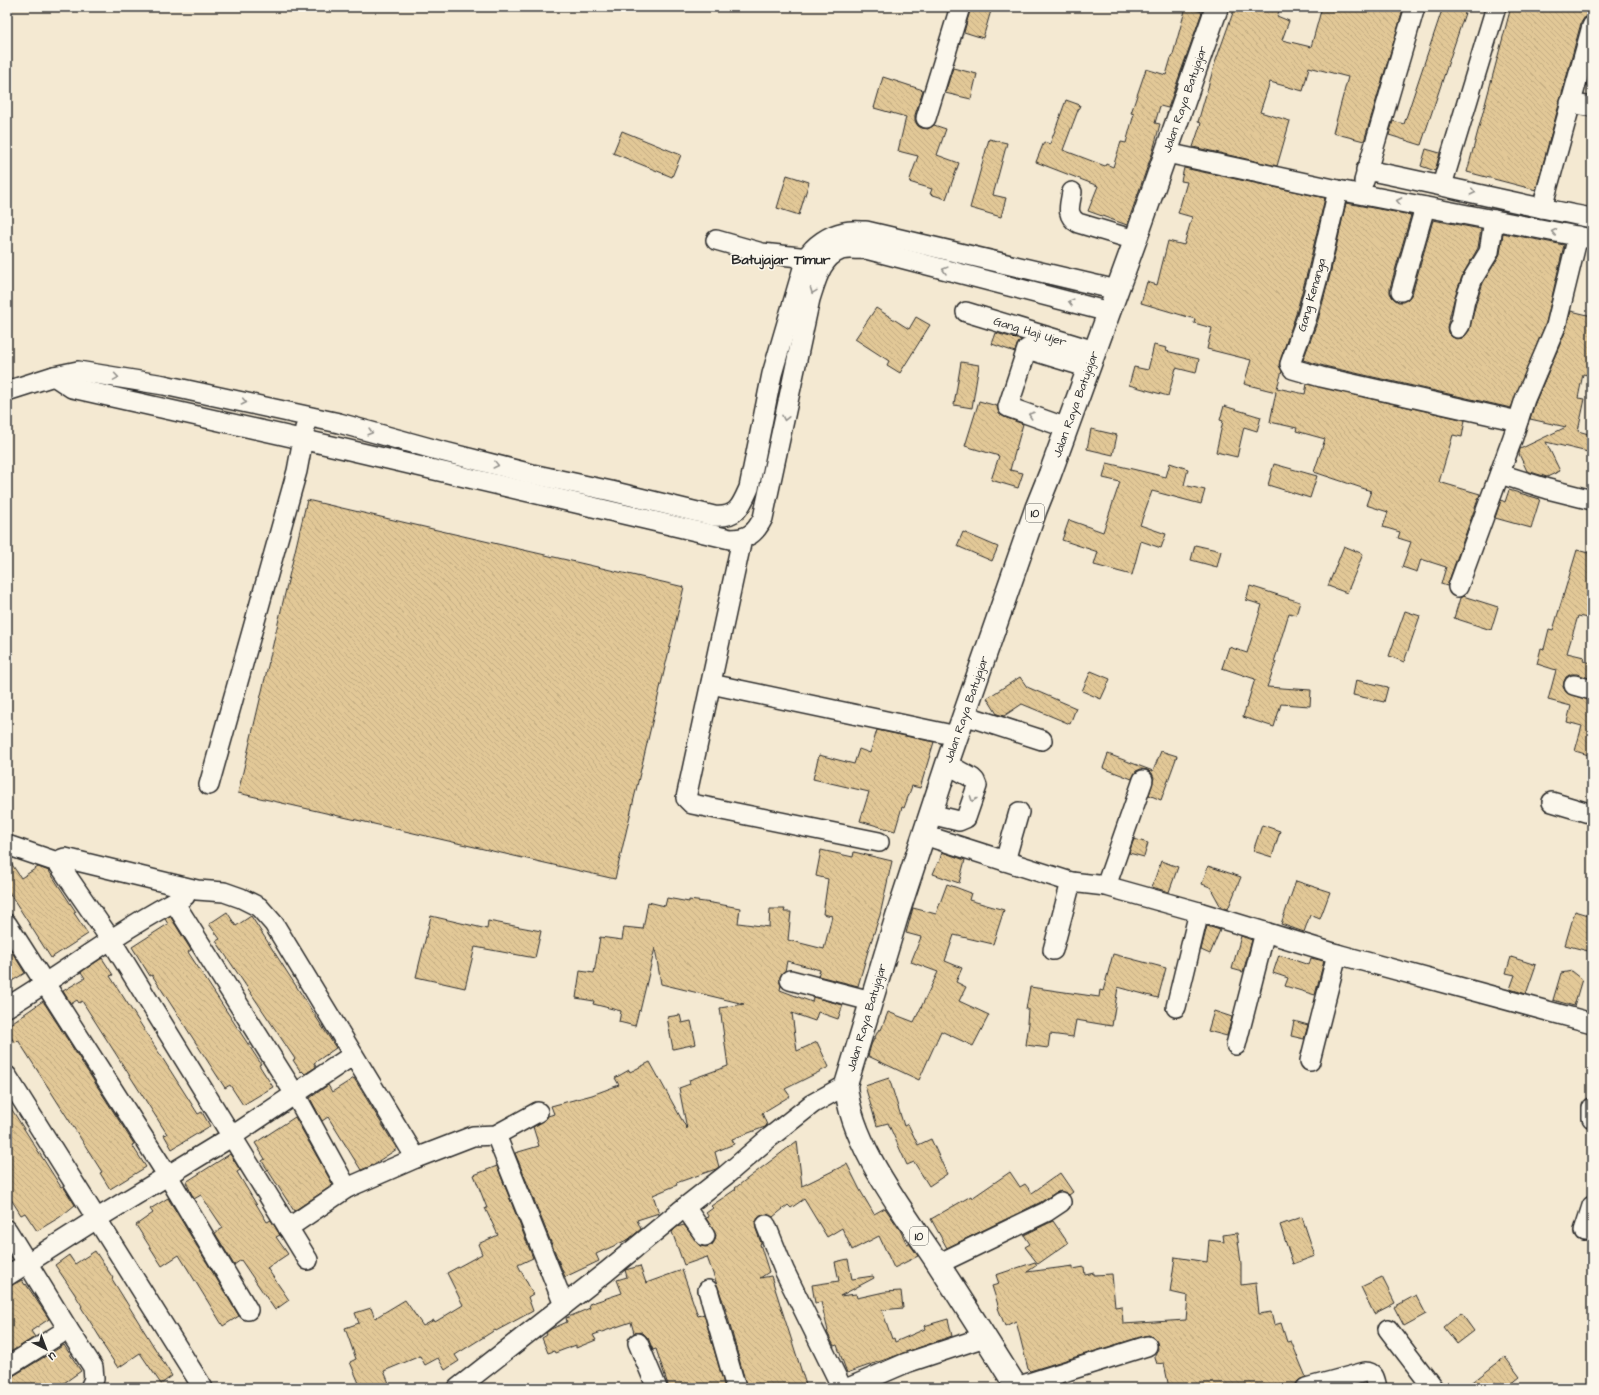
<svg xmlns="http://www.w3.org/2000/svg" width="1599" height="1395" font-family="'Architects Daughter',sans-serif">
  <style>
    .building { fill: url(#building-back-hatch); stroke: #2b2b2b }
    .lines { fill: none; stroke-linecap: round; stroke-linejoin: round }
    .minor-casing { stroke: #2b2b2b; stroke-width: 22 }
    .highway-casing { stroke: #2b2b2b; stroke-width: 25 }
    .minor { stroke: #fbf7ec; stroke-width: 19 }
    .highway { stroke: #fbf7ec; stroke-width: 22 }
    .oneway { stroke: #93918c }
    .labels { text-anchor: middle; dominant-baseline: central; stroke-width: 3; stroke-linejoin: round; paint-order: stroke }
    .shield { fill: #fbf7ec; stroke: #696865; stroke-width: 1 }
    .shield-label { font-size: 11px; font-weight: bold; fill: #2b2b2b }
    .street-label { font-size: 12px; fill: #2b2b2b; stroke: #fbf7ec }
    .quarter-label { font-size: 14px; font-weight: bold; fill: #2b2b2b; stroke: #fbf7ec }
  </style>
  <defs>
    <pattern id="building-back-hatch" width="6" height="6" patternUnits="userSpaceOnUse"><rect width="6" height="6" fill="#e2c897"/><path d="M-1 5l2 2M0 0l6 6M5-1l2 2" fill="none" stroke="#c2ac82"/></pattern>
  </defs>
  <rect width="100%" height="100%" fill="#f4e9d2"/>
  <filter id="ink" filterUnits="userSpaceOnUse"><feTurbulence type="fractalNoise" baseFrequency=".025" numOctaves="2"/><feDisplacementMap in="SourceGraphic" scale="8" xChannelSelector="R" yChannelSelector="G"/><feConvolveMatrix kernelMatrix="1 2 1 2 8 2 1 2 1" color-interpolation-filters="sRGB"/></filter>
  <g filter="url(#ink)">
    <path class="building" d="M971,7H992L983,38L964,32Z
      M1186,7L1202,12L1168,108L1160,106L1155,123L1160,124L1153,151L1127,225L1088,211L1098,186L1036,162L1044,142L1050,144L1066,100L1080,105L1063,150L1105,166L1106,164L1113,167L1121,142L1126,143L1134,114L1131,113L1146,69L1166,75L1171,58H1172Z
      M1235,7H1281L1277,16L1289,21L1282,40L1311,47L1322,7H1353L1365,10L1366,7H1404L1364,141L1333,133L1348,77L1309,67L1303,91L1270,82L1260,112L1290,121L1277,166L1193,147L1201,123L1198,122L1215,63Z
      M1443,7H1467L1421,145L1389,135L1393,121L1404,124Z
      M1511,7H1591L1588,16L1584,18L1581,23L1536,190L1467,172Z
      M953,68L977,74L971,99L945,93Z
      M883,77L923,90L915,115V121L918,126L922,128L928,129L934,125L946,129L937,155L959,163L946,199L930,194L932,189L909,182L918,156L898,151L906,117L874,108Z
      M622,131L681,155L672,177L613,153Z
      M989,139L1007,143L993,195L1006,198L1001,217L970,208Z
      M1426,149L1440,153L1435,171L1421,166Z
      M1184,168L1325,198L1308,270L1296,314L1280,361L1279,365L1282,371L1277,388L1305,394L1307,384L1465,420L1462,437L1453,435L1439,482L1480,494L1447,586L1441,584L1446,567L1421,559L1417,572L1402,567L1411,542L1398,538L1400,532L1383,527L1388,512L1366,505L1371,491L1314,472L1325,439L1296,431L1297,428L1270,422L1276,392L1244,384L1251,360L1207,349L1212,328L1194,323L1195,319L1141,303L1147,282L1157,285L1168,241L1184,245L1192,217L1178,213L1187,182L1181,181Z
      M787,175L809,182L799,215L777,208Z
      M1346,203L1411,215L1390,288V293L1393,298L1398,302H1403L1408,299L1412,294L1433,220L1481,229L1478,248L1463,274L1455,296L1447,327L1448,333L1452,337L1457,339L1463,338L1469,331L1476,303L1483,283L1500,254L1503,233L1564,245L1546,323L1511,408L1324,366L1303,360L1318,320L1330,275Z
      M876,308L909,329L916,317L930,325L900,373L887,365L889,361L855,339Z
      M1571,311L1592,316V376L1583,374L1578,398L1585,399L1578,431L1592,435V453L1546,442L1560,471L1547,477L1527,471L1519,454L1520,449L1566,427L1530,419L1535,403L1566,330Z
      M996,333L1021,340L1017,345L1015,352L992,344Z
      M1154,345L1167,348L1166,351L1199,359L1196,373L1176,368L1168,396L1129,385L1134,367L1148,370Z
      M961,362L979,365L972,408L954,405Z
      M979,401L997,406L999,414L1004,417L1023,424L1010,470L1023,473L1018,488L991,480L999,456L965,446Z
      M1224,406L1261,417L1257,431L1244,427L1237,457L1216,452L1223,421L1220,420Z
      M1091,429L1117,435L1113,455L1087,449Z
      M1107,463L1166,477L1170,463L1188,469L1184,485L1205,490L1201,504L1152,491L1140,525L1166,534L1161,548L1141,541L1132,575L1094,565L1098,552L1062,540L1069,520L1103,532L1120,482L1103,478Z
      M1274,464L1317,476L1310,498L1268,485Z
      M1509,490L1540,499L1531,528L1495,518L1501,500L1505,502Z
      M307,500L684,587L615,879L238,793Z
      M963,532L998,547L992,561L957,546Z
      M1195,545L1221,551L1217,567L1191,560Z
      M1344,546L1363,554L1347,593L1328,586Z
      M1577,550L1592,554V619L1578,616L1567,653L1584,657L1583,661L1592,663V679L1577,674H1571L1566,677L1564,682L1563,687L1566,692L1571,695L1592,701V756L1575,751L1582,726L1567,722L1571,706L1548,700L1556,670L1537,664L1541,648L1544,649L1549,629L1553,630Z
      M1250,586L1300,602L1296,615L1289,613L1274,662H1276L1267,687L1311,690L1310,706L1281,704L1274,727L1243,717L1255,679L1222,668L1229,647L1247,653L1262,605L1246,600Z
      M1463,596L1498,607L1491,630L1454,618L1460,598Z
      M1405,611L1420,616L1404,662L1389,656Z
      M1091,671L1110,679L1101,699L1082,691Z
      M1020,677L1027,687L1076,708L1070,724L1022,704L1004,716L997,714L987,698Z
      M1356,680L1388,687L1384,702L1353,695Z
      M877,730L934,742L920,788L912,786L904,808L902,807L895,831L860,821L869,792L813,779L819,755L854,764L859,749L870,753Z
      M1161,751L1177,756L1161,800L1149,795L1154,778L1152,773L1147,770L1141,769L1136,771L1132,779L1103,768L1108,754L1153,771Z
      M1262,825L1280,831L1272,857L1253,851Z
      M1134,839L1148,843L1144,857L1129,853Z
      M821,850L853,857L854,852L892,861L880,915L868,951L858,986L818,976L820,970L787,961L785,971L780,977L781,985L780,990L812,1002L813,997L843,1005L838,1019L818,1012L815,1021L792,1013L797,1051L817,1042L829,1067L785,1089L790,1096L762,1113L767,1125L765,1127L732,1139L734,1144L715,1152L719,1167L716,1169L676,1183L677,1185L653,1195L659,1213L637,1220L641,1229L629,1239L596,1254L599,1261L565,1277L515,1153L539,1146L533,1127L544,1121L548,1116L554,1114L551,1106L592,1095L619,1085L615,1078L629,1070L630,1072L650,1062L687,1129L679,1088L690,1084L689,1080L728,1066L720,1008L744,1004L661,984L655,948L640,1011L639,1010L635,1026L619,1022L621,1011L593,1004L594,1001L576,998L580,971L594,973L600,937L622,940L624,927L643,929L648,902L665,906L667,898L689,902V900L712,903L740,908L738,923L769,927L770,909H785L784,912H791L788,940L824,949L832,916L823,914L828,879L816,876Z
      M942,852L965,860L959,883L933,874L938,862L939,863Z
      M7,857L21,878L38,867L49,871L76,912L74,913L88,934L51,958L7,889Z
      M1161,861L1178,867L1169,892L1152,887Z
      M1208,866L1241,877L1228,909L1221,907L1210,887L1202,884Z
      M1296,881L1330,892L1320,919L1310,915L1304,932L1281,924Z
      M947,884L971,893L969,900L1004,910L993,944L954,935L945,961L962,968L956,982L966,987L959,1001L989,1015L973,1046L941,1031L919,1080L868,1056L871,1045L879,1029L881,1030L888,1012L914,1022L938,972L911,962L921,937L906,933L913,908L936,914Z
      M1575,911L1592,916V936L1588,951L1565,945Z
      M227,912L236,926L251,916L336,1048L314,1063L316,1067L305,1074L302,1071L301,1072L293,1060L295,1059L281,1038L216,941L220,939L209,924Z
      M170,916L191,950L188,952L261,1064L259,1065L273,1087L243,1105L230,1085L225,1088L152,975L150,976L132,947L168,924L165,919Z
      M431,916L487,929L488,921L541,931L535,958L475,947L465,988L416,977Z
      M1207,926L1220,930L1210,954L1201,950Z
      M1241,936L1252,940L1243,972L1232,969Z
      M7,944L25,973L7,984Z
      M1113,954L1166,968L1158,998L1118,987L1112,1026L1076,1020L1073,1037L1050,1034L1048,1048L1026,1045L1029,1023H1027L1028,1009H1026L1030,987L1099,997L1100,990L1103,991Z
      M1279,955L1309,965L1311,958L1324,961L1315,995L1285,986L1288,978L1273,973Z
      M1511,957L1536,965L1526,994L1510,989L1515,975L1506,973Z
      M102,958L113,975L110,976L198,1114L202,1112L210,1126L172,1149L164,1135L167,1134L82,1001L79,1003L77,1000L71,1004L63,991L85,978L81,972Z
      M1572,971L1582,979L1574,1006L1553,1000L1561,973Z
      M43,1001L134,1144L132,1145L146,1167L110,1189L100,1173L102,1172L18,1040L15,1043L7,1032V1026Z
      M1214,1011L1232,1017L1227,1036L1208,1031Z
      M680,1015L682,1023L691,1021L696,1044L673,1049L667,1017Z
      M1294,1021L1308,1025L1304,1039L1291,1036Z
      M354,1078L397,1149L371,1166L361,1170L328,1117L322,1121L310,1098L328,1085L332,1092Z
      M889,1078L904,1126L908,1124L918,1145L931,1139L947,1174L929,1186L914,1162L907,1165L888,1123L877,1126L865,1086Z
      M7,1102L61,1187L63,1186L75,1205L60,1217L37,1231L25,1213L21,1215L7,1193Z
      M295,1117L333,1185L294,1211L262,1161L265,1159L255,1143Z
      M797,1141L802,1186L847,1164L860,1190L874,1214L885,1208L900,1230L907,1244L909,1243L918,1256L894,1268L879,1236L852,1250L842,1228L827,1237L804,1199L791,1208L788,1205L773,1217L767,1214L762,1215L758,1218L755,1223L756,1229L761,1243L760,1244L769,1272L760,1278L771,1276L807,1388H747L725,1307L707,1257L684,1265L672,1232L677,1227L684,1225L700,1246L706,1247L712,1245L715,1240L716,1235L706,1218L709,1217L706,1213L713,1208L711,1206L736,1189L735,1188Z
      M230,1154L240,1170L237,1172L267,1222L271,1220L280,1235L276,1237L288,1254L267,1268L289,1300L275,1310L241,1260L234,1265L215,1233L223,1228L201,1195L194,1199L186,1182Z
      M497,1166L533,1258L518,1265L533,1294L528,1297L533,1311L496,1331L495,1330L455,1355L459,1361L445,1370L438,1358L425,1365L420,1356L384,1371L391,1388H361L350,1362L356,1359L345,1328L359,1323L355,1313L371,1308L375,1318L405,1300L423,1326L434,1320L435,1322L463,1305L447,1273L482,1254L478,1244L498,1235L485,1208H487L474,1175Z
      M1010,1172L1020,1187L1025,1184L1032,1193L1060,1173L1073,1192L1069,1195L1061,1191L1055,1193L1041,1202L947,1248L931,1219L971,1196L972,1198Z
      M168,1198L239,1316L223,1326L179,1255L162,1266L136,1225L153,1213L150,1209Z
      M1302,1217L1315,1256L1293,1264L1280,1225Z
      M1053,1221L1068,1243L1038,1264L1025,1247L1030,1244L1024,1235Z
      M1237,1233L1241,1263V1285L1256,1283L1259,1314L1271,1312L1274,1325L1281,1323L1287,1342L1291,1341L1306,1377L1299,1380L1295,1385L1288,1388H1169L1164,1363L1157,1364L1155,1358V1354L1158,1349L1157,1342L1154,1338L1149,1335L1144,1336L1030,1371L1028,1369L1016,1321L1005,1326L998,1308H999L992,1286L999,1284L996,1275L1035,1262L1037,1265L1027,1272L1073,1266V1269L1084,1267L1085,1275L1094,1273V1275L1112,1274L1115,1307L1122,1306L1123,1324L1186,1320L1188,1296L1170,1292L1175,1257L1207,1262L1209,1240L1224,1242L1223,1235Z
      M95,1251L113,1278L112,1279L172,1376L161,1384L140,1353L118,1368L103,1345L104,1344L81,1307L82,1306L74,1293L55,1265L69,1255L75,1264Z
      M848,1259L852,1279L873,1276L874,1278L840,1296L856,1294L857,1298L884,1292L901,1291L903,1308L882,1310L892,1339L894,1338L895,1342L925,1329L924,1326L948,1319L952,1336L847,1373L837,1345L834,1346L827,1332L828,1331L821,1302L815,1303L812,1285L839,1281L835,1262Z
      M640,1266L646,1283L682,1270L698,1316L704,1314L725,1388H669L656,1349L653,1350L648,1338L642,1332L634,1333L631,1322L593,1335L596,1340L576,1348V1345L555,1353L554,1351L548,1353L542,1338L547,1335L546,1333L551,1329L567,1322L566,1318L590,1308L589,1304L622,1293L617,1280L627,1277L625,1270Z
      M1382,1277L1395,1303L1374,1314L1361,1287Z
      M22,1280L25,1285L26,1284L49,1319L31,1331L35,1337L7,1354V1297L12,1293L8,1287Z
      M1416,1295L1426,1314L1404,1326L1394,1307Z
      M1461,1313L1474,1331L1457,1344L1444,1327Z
      M64,1345L81,1371L64,1383L67,1388H7V1378L13,1376Z
      M1505,1357L1520,1377L1506,1388H1465Z"/>
    <g class="lines">
      <g class="minor-casing">
        <g id="minor">
          <path d="M1570,103L1592,107"/>
          <path d="M926,118L960,7"/>
          <path d="M1167,153L1338,190L1592,239"/>
          <path d="M1366,170C1442,185 1516,204 1592,218"/>
          <path d="M1364,181L1415,7"/>
          <path d="M1442,185L1496,7"/>
          <path d="M1338,190L1319,273L1307,317L1290,364L1293,369L1321,377L1518,421"/>
          <path d="M1072,192C1070,205 1065,215 1078,223L1135,240"/>
          <path d="M1542,208L1592,26"/>
          <path d="M716,240L762,253L818,259"/>
          <path d="M1401,291L1425,207"/>
          <path id="s1" d="M966,312L1095,351"/>
          <path d="M1458,328L1460,325L1465,300L1473,278L1489,252L1494,220"/>
          <path d="M54,376L72,388L332,446L730,539C748,539 755,534 763,518L810,299C816,281 821,257 841,250C848,248 859,250 866,249L1109,312"/>
          <path d="M7,391L54,376L78,371L164,385L339,423L437,450L532,474L611,491L714,516C737,518 741,506 749,488L772,374L806,258C814,245 829,235 844,232C851,230 859,231 866,231L1117,290"/>
          <path d="M1067,428L1008,407L1027,349L1089,368"/>
          <path d="M1500,474L1548,489L1592,500"/>
          <path d="M742,539L686,798L692,804L879,842"/>
          <path d="M1458,587L1513,437L1525,399L1556,326L1578,236"/>
          <path d="M711,684L957,736"/>
          <path d="M1574,685L1592,690"/>
          <path d="M964,715L1042,740"/>
          <path d="M209,785L297,471L305,428"/>
          <path d="M1552,802L1592,814"/>
          <path d="M930,814L959,821L966,818L977,786L975,781L972,778L947,764"/>
          <path d="M924,835L1071,882L1106,886L1199,912L1337,954L1592,1023"/>
          <path d="M7,845L60,863"/>
          <path d="M1005,861L1019,812"/>
          <path d="M1106,886L1143,780"/>
          <path d="M174,902L295,1094L347,1188"/>
          <path d="M7,924L168,1176L248,1310"/>
          <path d="M1053,950L1071,882"/>
          <path d="M790,980L871,1001"/>
          <path d="M7,1007C67,971 122,928 185,896"/>
          <path d="M1176,1007L1199,912"/>
          <path d="M1236,1045L1265,932"/>
          <path d="M1310,1061L1337,954"/>
          <path d="M7,1076L203,1388"/>
          <path d="M1592,1108V1118"/>
          <path d="M496,1135L564,1305"/>
          <path d="M685,1207L705,1236"/>
          <path d="M766,1225L784,1270L842,1388"/>
          <path d="M288,1228L347,1188L416,1158L473,1136L496,1135L538,1112"/>
          <path d="M7,1230L68,1329L93,1367L94,1379L90,1388"/>
          <path d="M1584,1231L1592,1206"/>
          <path d="M308,1260L111,940L60,866L62,859L65,858L197,890L224,892L241,898L259,907L274,924L416,1158"/>
          <path d="M938,1264L1046,1212L1061,1202"/>
          <path d="M7,1276L98,1218L231,1137L353,1055"/>
          <path d="M708,1290L736,1388"/>
          <path d="M1388,1329L1433,1388"/>
          <path d="M638,1343L657,1388"/>
          <path d="M7,1367L68,1329"/>
          <path d="M1016,1387L1147,1346"/>
          <path d="M458,1388L606,1272L680,1211L726,1175L769,1138L812,1104L846,1085"/>
          <path d="M848,1388L906,1363L985,1337"/>
          <path d="M1306,1388L1365,1372C1375,1372 1375,1380 1377,1388"/>
        </g>
      </g>
      <g class="highway-casing">
        <g id="highway">
          <path id="s2" d="M1017,1388C990,1345 963,1302 935,1259C903,1211 850,1143 846,1085L897,916L947,764L1036,509L1050,474L1139,230L1217,7"/>
        </g>
      </g>
      <use href="#minor" class="minor"/>
      <use href="#highway" class="highway"/>
    </g>
    <defs><path id="oneway-chevron" d="M-2-3.5L2.5 0L-2 3.5" fill="none" stroke-width="1.6" stroke-linecap="round" stroke-linejoin="round"/></defs>
    <g class="oneway">
      <use href="#oneway-chevron" transform="translate(1473 192) rotate(13)"/>
      <use href="#oneway-chevron" transform="translate(1399 201) rotate(-169)"/>
      <use href="#oneway-chevron" transform="translate(1554 232) rotate(-169)"/>
      <use href="#oneway-chevron" transform="translate(945 270) rotate(-165)"/>
      <use href="#oneway-chevron" transform="translate(813 291) rotate(111)"/>
      <use href="#oneway-chevron" transform="translate(1071 302) rotate(-165)"/>
      <use href="#oneway-chevron" transform="translate(116 377) rotate(9)"/>
      <use href="#oneway-chevron" transform="translate(244 402) rotate(12)"/>
      <use href="#oneway-chevron" transform="translate(1031 415) rotate(-161)"/>
      <use href="#oneway-chevron" transform="translate(785 418) rotate(102)"/>
      <use href="#oneway-chevron" transform="translate(370 432) rotate(16)"/>
      <use href="#oneway-chevron" transform="translate(496 465) rotate(14)"/>
      <use href="#oneway-chevron" transform="translate(973 799) rotate(110)"/>
    </g>
  </g>
  <g class="labels">
    <g class="shield">
      <rect x="1026" y="504" width="18" height="18" rx="3"/>
      <rect x="910" y="1227" width="18" height="18" rx="3"/>
    </g>
    <g class="shield-label">
      <text x="1035" y="513">10</text>
      <text x="919" y="1236">10</text>
    </g>
    <g class="street-label">
      <text stroke="none"><textPath href="#s2" startOffset="1393">Jalan Raya Batujajar</textPath></text>
      <text transform="translate(1312 295) rotate(-74)">Gang Kenanga</text>
      <text stroke="none"><textPath href="#s1" startOffset="67">Gang Haji Ujer</textPath></text>
      <text stroke="none"><textPath href="#s2" startOffset="1069">Jalan Raya Batujajar</textPath></text>
      <text stroke="none"><textPath href="#s2" startOffset="745">Jalan Raya Batujajar</textPath></text>
      <text stroke="none"><textPath href="#s2" startOffset="421">Jalan Raya Batujajar</textPath></text>
    </g>
    <g class="quarter-label">
      <text x="781" y="260">Batujajar Timur</text>
    </g>
  </g>
  <rect width="1599" height="1395" fill="none" stroke="#fbf7ec" stroke-width="24"/>
  <rect x="12" y="12" width="1575" height="1371" fill="none" stroke="#2b2b2b" stroke-width="1.5" filter="url(#ink)"/>
  <g transform="translate(46 1349) rotate(138)" stroke="#fbf7ec" stroke-width="3" paint-order="stroke">
  <path d="M0-3L7 15L0 10L-7 15Z" fill="#2b2b2b"/>
  <text y="-6" font-size="11" font-weight="bold" text-anchor="middle" fill="#2b2b2b">U</text>
  </g>
</svg>
